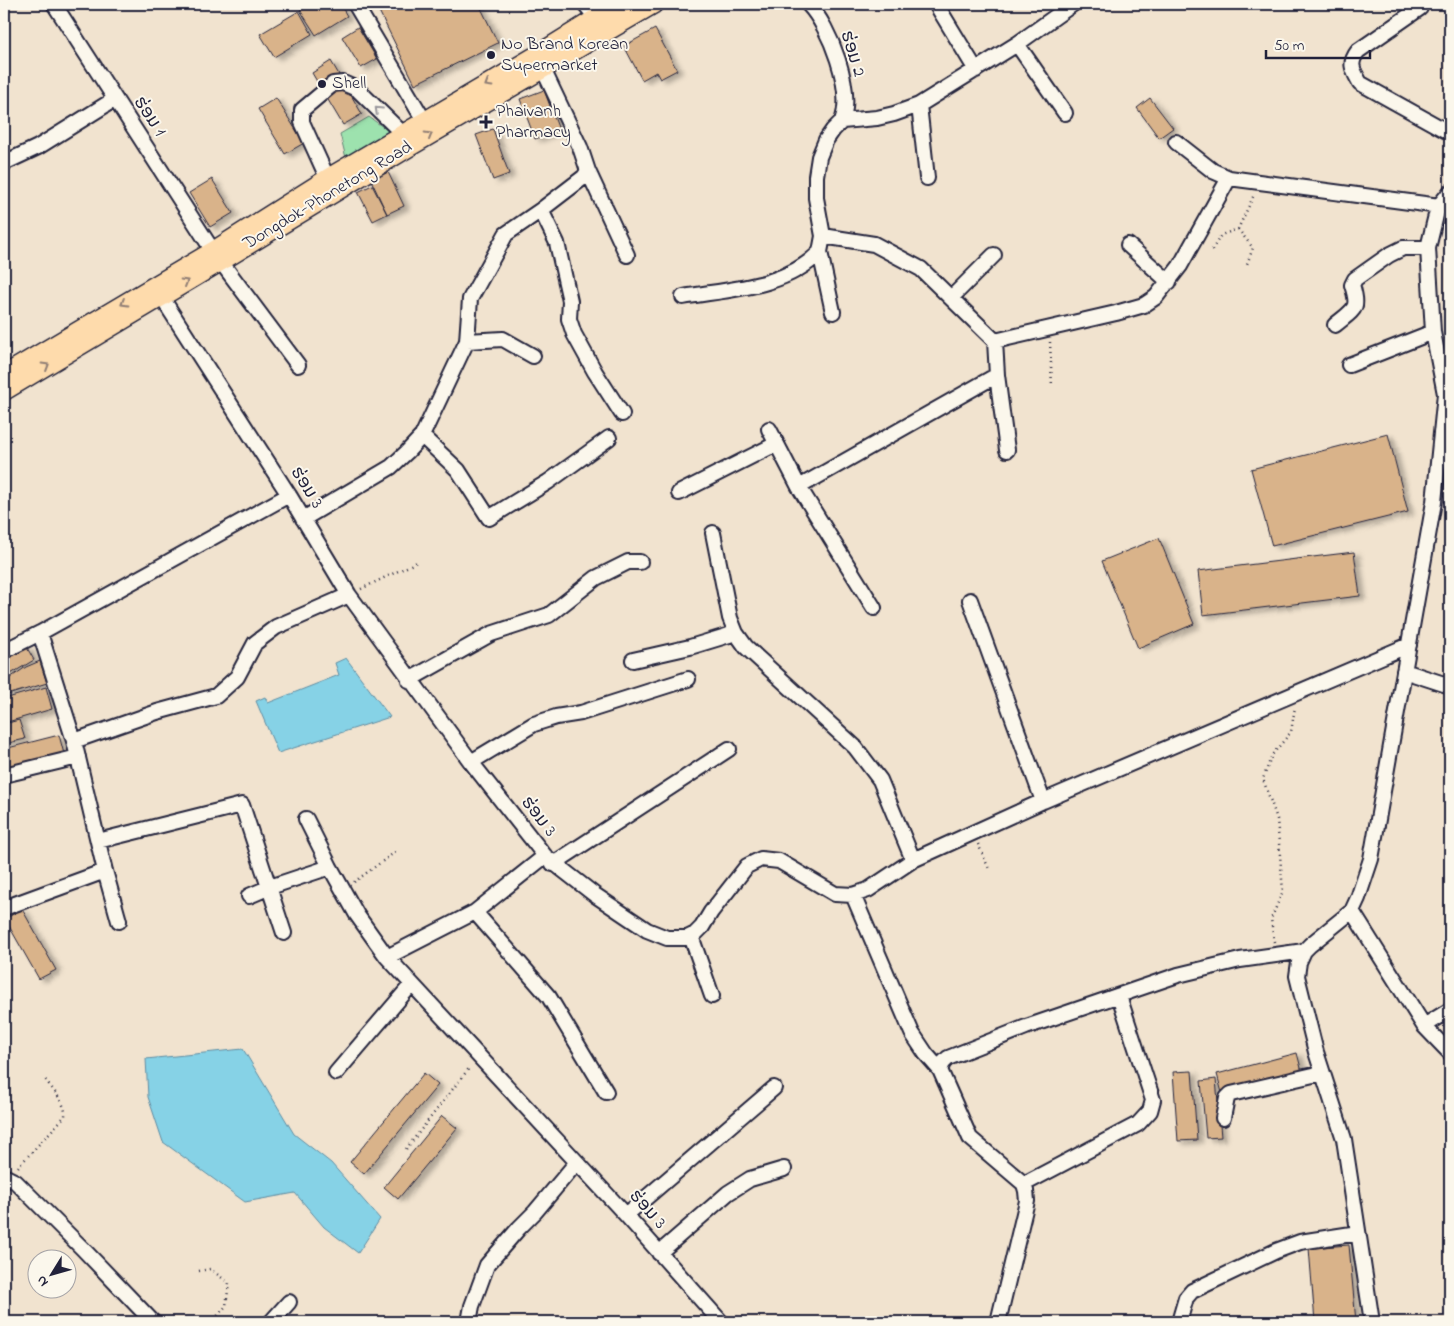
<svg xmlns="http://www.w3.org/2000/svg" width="1454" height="1326" font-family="'Indie Flower','Noto Sans Lao',sans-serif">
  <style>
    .green { fill: #9de2ae; stroke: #608274 }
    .water { fill: #86d2e6; stroke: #5e8ca2 }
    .building { fill: #d9b38a; stroke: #22223b; filter: url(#shadow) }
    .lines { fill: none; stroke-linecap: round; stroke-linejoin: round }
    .minor-casing { stroke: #22223b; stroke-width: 18 }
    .major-casing { stroke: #22223b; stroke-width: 21 }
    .path { stroke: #22223b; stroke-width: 2.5; stroke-dasharray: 1 4; stroke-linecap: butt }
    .minor { stroke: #fbf7ec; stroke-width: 14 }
    .major { stroke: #fedbac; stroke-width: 18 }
    .oneway { stroke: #907e74 }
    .oneway2 { stroke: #99979c }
    .poi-dot { fill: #22223b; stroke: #fbf7ec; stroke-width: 2 }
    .labels { text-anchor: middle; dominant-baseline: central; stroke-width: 4; stroke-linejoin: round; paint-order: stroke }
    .poi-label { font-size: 18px; fill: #22223b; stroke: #fbf7ec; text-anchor: start }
    .street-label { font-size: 18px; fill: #22223b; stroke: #fbf7ec }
  </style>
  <defs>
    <filter id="shadow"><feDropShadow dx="5.5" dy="3" stdDeviation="2.5" flood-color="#0004"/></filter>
  </defs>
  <rect width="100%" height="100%" fill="#f1e3cf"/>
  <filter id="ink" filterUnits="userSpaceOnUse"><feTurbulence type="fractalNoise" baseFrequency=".02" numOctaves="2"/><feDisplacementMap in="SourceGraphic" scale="10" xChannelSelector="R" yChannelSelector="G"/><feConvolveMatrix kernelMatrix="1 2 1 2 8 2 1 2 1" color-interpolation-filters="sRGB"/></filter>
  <g filter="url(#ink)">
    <path class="green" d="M369,117L390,132L346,158L340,134Z"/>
    <path class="water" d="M346,658L390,717L278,753L256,701L265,697L268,703L339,675L335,663Z
      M243,1049L294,1134L331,1163L380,1219L358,1253L324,1227L295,1193L245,1202L163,1142L148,1097L146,1059Z"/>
    <path class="building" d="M310,4H340L347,16L316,35L300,10Z
      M383,4H479L498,43L415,84L377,7Z
      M299,11L312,34L274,57L260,34Z
      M358,27L377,59L361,68L342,37Z
      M655,29L677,70L660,79L656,72L642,80L624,46Z
      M331,61L362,114L343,125L312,73Z
      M544,90L559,130L535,139L520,99Z
      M276,98L304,143L285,154L258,109Z
      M1150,98L1173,128L1159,138L1137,108Z
      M493,129L509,174L493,180L476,135Z
      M388,172L404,206L387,214L371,180Z
      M212,179L233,213L210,227L189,193Z
      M372,185L387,214L373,221L358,192Z
      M1388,434L1408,512L1272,546L1251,469Z
      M1159,538L1194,624L1138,648L1102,561Z
      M1354,552L1360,596L1203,615L1198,571Z
      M26,646L34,660L4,678V659Z
      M40,661L47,683L4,696V682L26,667Z
      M46,687L52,709L4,723V699Z
      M19,720L25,739L4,744V724Z
      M59,735L64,754L4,769V749Z
      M22,909L56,970L39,979L5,919Z
      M1297,1053L1302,1072L1222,1093L1217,1074Z
      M1192,1071L1197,1140L1178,1141L1173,1072Z
      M424,1073L438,1085L364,1174L350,1162Z
      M1216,1079L1221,1137L1206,1138L1201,1081Z
      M442,1116L457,1128L398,1199L384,1187Z
      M1349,1245L1356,1322H1315L1309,1248Z"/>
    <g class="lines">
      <g class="minor-casing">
        <path id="minor" d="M54,4L213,251L298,365
          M355,4L425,122
          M585,4L596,18
          M808,4C830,27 854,90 842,121
          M936,4L976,70
          M1420,8L1358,51C1348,64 1353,70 1360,83L1450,133
          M1017,44L1065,113
          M919,105L927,178
          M1176,142L1213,171L1229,178L1447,207
          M4,163L38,147L115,99
          M588,171L627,255
          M331,186L302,122V110L333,84L343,83L357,89L404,135L408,141
          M541,210L557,243L570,301L569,319L574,334L595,372L622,414
          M823,236L874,244L921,269L995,341L997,375L1007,450
          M1128,245L1169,282
          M157,290L289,495L349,595L471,762L545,856L595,895L647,930L667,938H687L695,934L702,927L711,912L747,866L761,859L779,861L835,894L853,895L868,890L913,860L1043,801L1409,645
          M683,297C730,289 785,288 820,252
          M951,298L994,255
          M833,312L820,252L823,236L816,198V176L819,157L826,140L833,130L842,121L877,118L894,114L919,105L1017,44L1073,4
          M1335,325C1354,309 1360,310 1352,285L1355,279L1389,255L1403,248H1428
          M467,341L503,339L533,356
          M995,341L1116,313L1144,305L1156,297L1180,266L1229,178
          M1349,365L1433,332
          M769,429L799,487L874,608
          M422,436L458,470L489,518L548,482L609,438
          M799,487L997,375
          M679,493L776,444
          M303,519L391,467L407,452L422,436L467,341L470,299L506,234L541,210L584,177L588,171L580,147L543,69
          M713,533L730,618L736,633L746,647L855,747L880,780L913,860
          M970,600L1043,801
          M40,633L74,741L105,871L119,921
          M4,651L40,633L289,495
          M633,660L690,647L736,633
          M1404,671L1450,686
          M409,680L491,634L549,615L596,578L628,562H640
          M74,741L157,712L216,696L237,677L255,643L276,627L349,595
          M471,762L534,724L556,717L581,713L688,679
          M4,775L78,757
          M306,819L330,867L357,915L387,957
          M98,841L242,805L284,933
          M545,856L475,912L387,957L626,1215L721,1322
          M553,864L729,749
          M853,895L912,1033L926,1054L940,1070
          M249,896L270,887L330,867
          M4,908L105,871
          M1352,911L1424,1026L1450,1053
          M475,912L549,997L606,1092
          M691,936L712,996
          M1424,1026L1450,1010
          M336,1073L412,984
          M1223,1118L1227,1098L1231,1094L1322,1073
          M4,1176L16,1182L83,1249L153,1322
          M1024,1184L1138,1124L1150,1111L1153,1100L1119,996
          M626,1215L774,1088
          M659,1253L728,1193L750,1179L784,1169
          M271,1322L289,1302
          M469,1322L472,1306L487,1265L519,1228L535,1212L577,1162
          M998,1322L1027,1201L1026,1191L1024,1184L970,1138L940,1070L943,1063L948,1058L1026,1027L1178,975L1240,960L1304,951
          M1179,1322L1186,1298L1192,1291L1276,1251L1300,1242L1358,1233
          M1372,1322L1344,1139L1316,1052L1297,976L1299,962L1304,951L1310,945L1352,911L1358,898L1371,859L1434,502L1445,394L1433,332L1428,248L1438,207L1450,192"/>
      </g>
      <g class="major-casing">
        <path id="major" d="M4,375L213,251L328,178L537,55L619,4
          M4,391L220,262L411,146L654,4"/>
      </g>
      <path class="path" d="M1238,229L1253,248L1247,264
        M1212,250L1221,235L1238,229L1254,195
        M1050,342L1052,387
        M361,589L419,561
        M978,844L989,869
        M354,882L398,850
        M1274,942L1271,919L1283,891L1277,819L1263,779L1272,755L1291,732L1295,707
        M406,1149L470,1067
        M18,1167L65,1116C67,1104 51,1088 45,1079
        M199,1271L210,1269L229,1283L226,1306L212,1322"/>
      <use href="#minor" class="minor"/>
      <use href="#major" class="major"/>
    </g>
    <defs><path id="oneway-chevron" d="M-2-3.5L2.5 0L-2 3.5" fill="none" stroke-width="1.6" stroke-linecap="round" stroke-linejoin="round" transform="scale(1.25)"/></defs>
    <g class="oneway">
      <use href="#oneway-chevron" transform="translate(488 84) rotate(149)"/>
      <use href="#oneway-chevron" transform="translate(429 135) rotate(-30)"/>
      <use href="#oneway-chevron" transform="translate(185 282) rotate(-30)"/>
      <use href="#oneway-chevron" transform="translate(124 303) rotate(149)"/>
      <use href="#oneway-chevron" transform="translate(46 366) rotate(-31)"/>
    </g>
    <use class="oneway2" href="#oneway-chevron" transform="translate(378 110) rotate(-136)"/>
  </g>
  <g class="poi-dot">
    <circle cx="491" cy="55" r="5"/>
    <circle cx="322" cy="84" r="5"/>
    <path d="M483.5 114.5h5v5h5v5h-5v5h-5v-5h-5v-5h5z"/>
  </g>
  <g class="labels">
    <g class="poi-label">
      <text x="501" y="45">No Brand Korean<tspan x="501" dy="21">Supermarket</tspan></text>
      <text x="332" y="84">Shell</text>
      <text x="496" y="112">Phaivanh<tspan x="496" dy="21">Pharmacy</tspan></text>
    </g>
    <g class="street-label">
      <text transform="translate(852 54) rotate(73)">ຮ່ອມ 2</text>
      <text transform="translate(149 117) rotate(57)">ຮ່ອມ 1</text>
      <text transform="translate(328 196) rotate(-31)">Dongdok-Phonetong Road</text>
      <text transform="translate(306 488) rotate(58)">ຮ່ອມ 3</text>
      <text transform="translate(538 817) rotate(52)">ຮ່ອມ 3</text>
      <text transform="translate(647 1210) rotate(48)">ຮ່ອມ 3</text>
    </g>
  </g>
  <rect width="1454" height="1326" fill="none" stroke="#fbf7ec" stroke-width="20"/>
  <rect x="10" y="10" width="1434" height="1306" fill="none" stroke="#22223b" stroke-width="2" filter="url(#ink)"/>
  <g transform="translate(52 1274) rotate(233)"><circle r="24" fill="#fbf7ec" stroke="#a4a2a5"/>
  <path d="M0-4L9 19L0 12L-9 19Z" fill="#22223b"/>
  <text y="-8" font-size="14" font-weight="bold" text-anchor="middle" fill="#22223b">N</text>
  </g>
  <path d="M1266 50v8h104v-8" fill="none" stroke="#22223b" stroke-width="2.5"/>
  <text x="1274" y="50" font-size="15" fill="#22223b" stroke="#fbf7ec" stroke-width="4" paint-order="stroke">50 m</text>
</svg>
